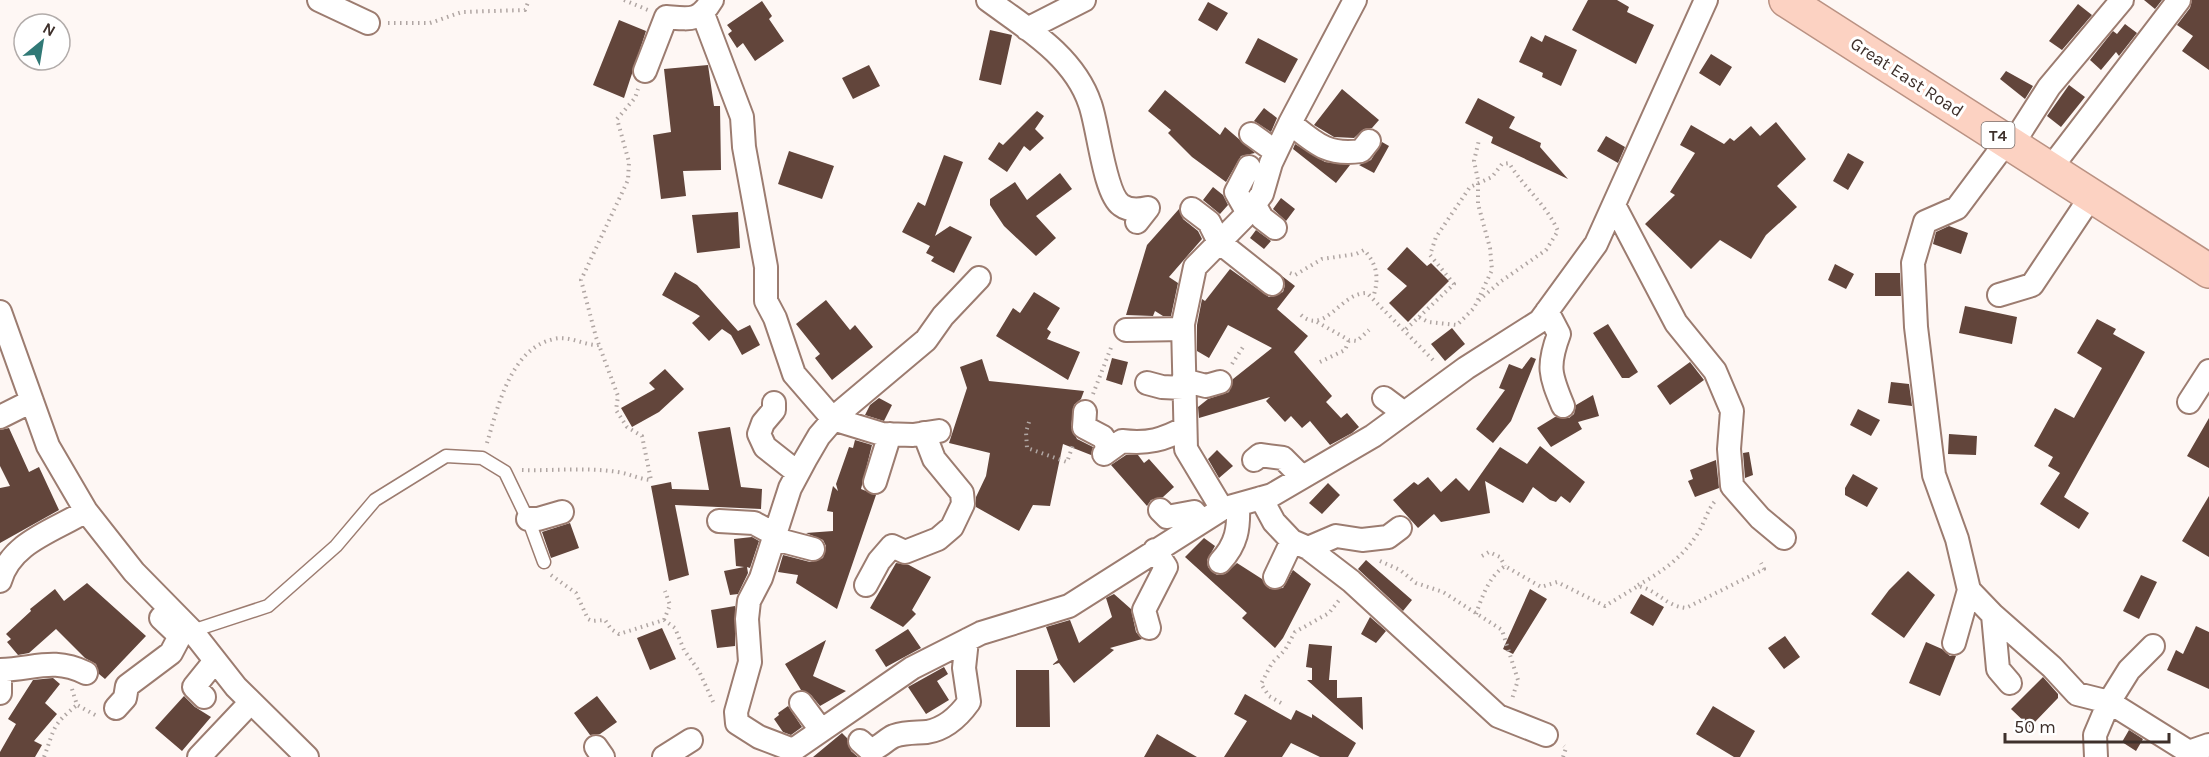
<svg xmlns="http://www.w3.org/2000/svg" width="2209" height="757" font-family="Karla,sans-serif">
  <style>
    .building { fill: #62453b }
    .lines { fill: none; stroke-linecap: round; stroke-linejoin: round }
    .service-casing { stroke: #9c7c70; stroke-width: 15 }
    .minor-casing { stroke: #9c7c70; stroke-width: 26 }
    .trunk-casing { stroke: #ba9283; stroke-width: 36 }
    .path { stroke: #b0a6a3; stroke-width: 4; stroke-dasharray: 1.5 4.5; stroke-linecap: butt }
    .service { stroke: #fff; stroke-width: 12 }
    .minor { stroke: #fff; stroke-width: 22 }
    .trunk { stroke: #fcd2c2; stroke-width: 33 }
    .labels { text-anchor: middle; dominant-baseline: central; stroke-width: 6; stroke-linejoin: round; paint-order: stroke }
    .shield { fill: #fff; stroke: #786e6b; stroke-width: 1.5 }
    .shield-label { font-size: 16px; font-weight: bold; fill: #3e302b }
    .street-label { font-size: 18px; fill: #3e302b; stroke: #fff }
  </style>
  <rect width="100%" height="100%" fill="#fef7f4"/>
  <path class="building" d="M1588,0H1617L1629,7L1627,12L1654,25L1636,64L1572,30Z
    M2144,0H2162L2155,9Z
    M2192,0H2209V70L2182,51L2193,36L2177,25L2190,8Z
    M762,1L772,16L769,19L784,41L755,61L743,43L737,48L728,34L732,31L727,25Z
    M1208,2L1228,13L1217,31L1198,20Z
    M2078,4L2092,15L2062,50L2049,41Z
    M619,20L646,31L624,98L593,85Z
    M2125,24L2137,33L2119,56L2116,52L2101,70L2090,60L2113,31L2117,34Z
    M990,30L1012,35L1001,85L979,80Z
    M1545,35L1577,50L1561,86L1542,77L1543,73L1519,62L1531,36L1542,42Z
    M1258,38L1298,59L1285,83L1245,63Z
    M1711,54L1732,67L1720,86L1699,73Z
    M708,65L714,106H720L721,170L683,171L686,196L661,199L653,135L671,132L664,69Z
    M869,65L880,86L853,99L842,78Z
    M2006,71L2033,86L2025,99L2000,79Z
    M2069,85L2085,97L2061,127L2047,116Z
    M1342,89L1379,120L1372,128L1364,129L1354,138L1334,137L1314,125Z
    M1165,90L1220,135L1225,127L1255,153L1241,156L1226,182L1192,157L1168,133L1171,130L1148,111Z
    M1478,98L1515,117L1509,128L1541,143L1540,147L1568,179L1491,143L1493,137L1465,123Z
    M1264,108L1277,118L1271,132L1254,121Z
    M1037,111L1044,116L1035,129L1044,138L1030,151L1024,146L1007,172L988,159L999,142L1003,145Z
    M1776,122L1806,159L1777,186L1797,207L1766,235L1751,259L1720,240L1691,269L1645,224L1675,195L1670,192L1695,153L1680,145L1691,125L1724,144L1730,138L1734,141L1751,126L1760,136Z
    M1606,136L1625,147L1618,163L1597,151Z
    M1382,142L1389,146L1374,173L1359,165L1371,160Z
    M1295,144L1325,162L1350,165L1336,183L1293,149Z
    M789,151L834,166L822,199L778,184Z
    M1848,153L1864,162L1848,190L1833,181Z
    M944,155L963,162L935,236L950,226L972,237L954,273L931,261L934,257L926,253L930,246L902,232L918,202L925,206Z
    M1060,173L1072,189L1036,216L1056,238L1036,256L1004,226L990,205V199L1015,182L1027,200Z
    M1213,187L1223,195L1228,205L1220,214L1203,200Z
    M1281,198L1295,209L1286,221L1273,209Z
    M1179,209L1183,219L1198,231L1202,239L1169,277L1178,283L1171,316H1163L1155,311L1153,316L1126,315L1147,245Z
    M738,212L740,248L697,253L692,215Z
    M1949,226L1968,233L1961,254L1933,244L1936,232Z
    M1256,230L1271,241L1264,249L1250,238Z
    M1407,247L1427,266L1431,263L1449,281L1408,322L1389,303L1407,286L1387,269Z
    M1835,264L1854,274L1846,289L1828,280Z
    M1230,269L1269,297L1283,292L1285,285L1282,276L1295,286L1277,309L1308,336L1294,352L1332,396L1326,402L1341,418L1347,413L1359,427L1352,433L1330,445L1310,421L1302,428L1291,416L1285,422L1266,401L1270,397L1199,418L1198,407L1208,399L1229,392L1233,379L1272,348L1228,325L1209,358L1197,351V325L1202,299L1205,301Z
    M675,272L697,285L738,331L750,325L760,345L742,355L731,335L722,329L709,341L692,323L700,316L662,295Z
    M1875,273H1900L1901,296H1875Z
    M1034,292L1060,308L1047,329L1051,332L1047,339L1080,352L1068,380L996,336L1013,308L1020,313Z
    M826,300L850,330L855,325L873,347L832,380L815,358L820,354L796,324Z
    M1965,306L2017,317L2012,344L1959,333Z
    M2097,319L2116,329L2113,334L2145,352L2064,497L2089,513L2079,529L2040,504L2060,473L2048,466L2053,457L2034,446L2055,408L2074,418L2102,368L2077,353Z
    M1608,324L1638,372L1629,378H1622L1593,333Z
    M1452,328L1465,344L1445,361L1431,344Z
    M1531,357L1536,359L1511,421L1493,443L1476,429L1505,390L1499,388L1509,364L1522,369Z
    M1112,358L1128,362L1122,385L1106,380Z
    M982,359L989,381L1084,391L1081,399L1074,405L1071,427L1077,439L1093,447L1091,455L1063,444L1050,506L1033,505L1019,531L976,507V497L986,476L990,453L949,443L967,388L960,367Z
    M1690,362L1704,380L1670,405L1657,386Z
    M665,369L684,389L659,412L632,427L621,408L655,389L649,383Z
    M1891,382L1909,384L1912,406L1888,403Z
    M1593,395L1599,416L1578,422L1582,429L1551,447L1537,428L1555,417L1569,418L1574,414L1576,405Z
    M879,398L892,405L884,421L865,415L870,405Z
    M1858,409L1880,420L1871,436L1850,425Z
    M2209,418V468L2187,456Z
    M730,427L741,487L762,489L761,509L675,505L689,575L669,581L651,486L671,482L672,489L709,490L698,432Z
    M9,428L29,472L39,467L59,510L0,543V488L10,486L0,466V430Z
    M1949,434L1977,436L1976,455L1948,454Z
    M855,440L872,445L861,489L876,495L837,609L796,583L798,575L778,572L783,555L810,562L823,558L826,546L823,540L806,533L833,531V512L827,511L833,486L838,491L836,484L849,447L853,448Z
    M1540,446L1585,482L1570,503L1561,496L1556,502L1550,500L1533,487L1523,503L1485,481L1490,513L1441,522L1434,514L1418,528L1393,500L1414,482L1418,485L1428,477L1441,492L1456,478L1469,491L1500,447L1527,464Z
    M1217,450L1233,466L1219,478L1208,459Z
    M1749,452L1753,475L1745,478L1743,453Z
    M1126,455H1138L1144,463L1149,459L1174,487L1163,497L1151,500L1147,506L1111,465Z
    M1716,460L1719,488L1695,497L1688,481L1693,479L1690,470Z
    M1853,474L1878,488L1867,507L1845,495V488Z
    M1328,483L1340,495L1322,514L1309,503Z
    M2209,496V557L2182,541Z
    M570,523L579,548L551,558L542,532Z
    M752,537L759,541L750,568L747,567L748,573L738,594L730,595L724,571L744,567L736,566L734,539Z
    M1204,538L1215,546L1207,560L1208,567L1217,575L1225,574L1237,563L1262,579L1270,589L1283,588L1293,570L1311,584L1283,638L1275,648L1242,618L1247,613L1185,557Z
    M1366,560L1412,600L1403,611L1358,569Z
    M896,563L909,565L931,577L912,610L916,614L903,627L870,608Z
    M1908,571L1935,595L1904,638L1871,614L1889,590Z
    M2141,575L2157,582L2139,619L2123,611Z
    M87,583L146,636L105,679L99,674L96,664L85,658L56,629L29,653L18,655L7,642L11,639L6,634L31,611L30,609L55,589L64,601Z
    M1530,589L1547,599L1513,654L1503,649Z
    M1114,594L1131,609L1136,632L1142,639L1110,648L1114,650L1074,683L1059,663L1052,665L1058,660L1046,627L1070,620L1079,643L1112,617L1106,598Z
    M1641,594L1664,607L1653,626L1630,613Z
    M735,606V646L717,648L711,610Z
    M1370,617L1386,631L1376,643L1361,634Z
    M2196,626L2209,632V689L2167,670L2176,650L2183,654Z
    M662,628L676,659L650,670L637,638Z
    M908,629L921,648L886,667L875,650Z
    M1785,636L1800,657L1784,669L1768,648Z
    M826,640L813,676L846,691L820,706L811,695L801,690L785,664Z
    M1926,642L1942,649L1950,656H1956L1940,696L1909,683Z
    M1309,644L1332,646L1329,680H1337V698L1362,697L1363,730L1307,680H1312V668L1306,667Z
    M944,667L948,674L937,681L949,700L926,714L908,687Z
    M1016,670H1049L1050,727H1016Z
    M2043,677L2058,694V698L2030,727L2011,709Z
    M53,678L60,684L45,703L57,714L34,741L42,745L35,757H0V752L16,724L8,719L33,680Z
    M1245,694L1291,720L1296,710L1312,718V714L1356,743L1348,757H1320L1291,743L1282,757H1224L1247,721L1234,714Z
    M184,696L195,707L211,717L182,751L155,728Z
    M597,696L617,722L600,734L590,735L574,713Z
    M788,706L802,727L791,735L783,732L774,719L779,715L778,713Z
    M1713,706L1755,731L1740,757H1734L1696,734Z
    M2129,730L2143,739L2136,751L2122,742Z
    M842,733L847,738L851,751L858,757H813Z
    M1157,734L1197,757H1144Z"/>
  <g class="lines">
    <g class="service-casing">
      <path id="service" d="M192,631L268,606L336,546L375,500L446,456L482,458L505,472L530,524L544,562"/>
    </g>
    <g class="minor-casing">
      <path id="minor" d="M319,0L368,23
        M988,0C1026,28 1074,56 1090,104C1098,125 1104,193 1121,205C1129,211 1139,210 1148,208L1137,222
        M703,14L742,117L744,147L766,267V301L775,318L794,374L833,419L882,434L913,435L939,431
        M1027,29L1084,0
        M645,71L666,17C690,19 699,22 712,0
        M1290,123C1315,143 1327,156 1361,151L1369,141
        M1251,134L1276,152
        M2007,141L1957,208L1925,222L1913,263L1916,327L1934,475L1957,539L1969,590L1993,615L1998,669L2010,683
        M2012,145L2049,87L2122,0
        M2050,169L2179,0
        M1254,204L1262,218L1275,228
        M1614,205L1676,323L1715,371L1732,411L1729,449L1732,486L1760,518L1784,538
        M1192,209L1209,222L1219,242L1272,284
        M1248,213L1236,192L1249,167
        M979,278L943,316L926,340L838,414L819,436L805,460L790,488L761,578L749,601L747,619L750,662L736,712L737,723L759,737L793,750L912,668L981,633L1069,606L1222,509L1272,495L1373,436L1466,368L1540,321L1596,244L1706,0
        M1999,295L2032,285L2092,195
        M1547,311L1559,334C1547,366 1550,375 1563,406
        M0,312L48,446L86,511L134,572L192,631L236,687L307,757
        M1126,330L1183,329
        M1183,380L1206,386L1220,382
        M1147,383L1162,387L1183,388
        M1384,398L1404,413
        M2189,402L2209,371
        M774,403V410L763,423L759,434L765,447L798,473
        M1085,412L1084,427L1103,437L1109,450
        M0,417L32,401
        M1104,454L1122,441C1148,444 1163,440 1185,428
        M1254,460L1260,455L1283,458L1302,477
        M875,482L890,434
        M1261,498L1274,522L1292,541L1275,577
        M1222,509L1186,449L1183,324L1195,267L1248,213L1262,194L1271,163L1290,123L1355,0
        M1160,510L1167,517L1194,512L1202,521
        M528,519H538L562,512
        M719,521L754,523L776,535
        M775,539L813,549
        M1292,541L1308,548L1351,581L1498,716L1546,735
        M1308,548L1336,536L1362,540L1388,537L1400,528
        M1220,562C1237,544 1239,528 1238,505
        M0,581C11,542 54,531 86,511
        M866,585L879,561L892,546L905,552L938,539L952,527L963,504L962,493L934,459L924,433
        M1993,615L2052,667L2077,694L2109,702L2095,735L2096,757
        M1149,628L1144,610L1166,567L1155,550
        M1954,643L1969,590
        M2153,646L2129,670L2109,702L2189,752L2209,745
        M0,670C35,669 53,657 86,673
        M0,679V693
        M204,697L194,687L215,661
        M801,703L821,730
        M116,708L125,698L127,686L171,653L180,636L161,618
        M860,741L870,750C880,748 885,740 894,736C906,732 915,733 927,732C945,729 959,716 969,702L964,668L967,640
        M596,747L603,757
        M199,757L251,702
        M664,757L691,740"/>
    </g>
    <g class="trunk-casing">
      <path id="trunk" d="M1786,0L2209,271"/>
    </g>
    <path class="path" d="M624,0L648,10
      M388,23H430L462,12L525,10L529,0
      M1290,273L1295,275L1322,259L1356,254L1364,250C1378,265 1379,279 1373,298
      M1301,315C1325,336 1341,292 1367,293L1436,363
      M1419,317L1454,284L1430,255L1436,237L1470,187L1492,177L1502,164L1509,163C1524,188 1546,204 1558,231L1546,250L1500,282L1478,301
      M1317,322L1349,340L1357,341L1369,330
      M1406,329L1419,317L1428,322L1457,325L1474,308L1492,270L1490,248L1478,204V180L1474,161L1479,140
      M1320,362L1345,350L1349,340
      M1232,364L1245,344
      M1093,394L1112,345
      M1029,422L1026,432L1027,448L1067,462L1073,445
      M487,443C498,406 511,348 554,339C570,335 584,346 600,345
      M522,470C554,471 586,467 618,472C630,474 639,479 651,480L642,436L627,427L616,410L618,396L596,337L581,280L628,180L629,162L617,119L635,98L638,89
      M1482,556L1489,552L1500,557L1505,566
      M1380,561L1400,570L1416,583L1443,592L1502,630L1518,680L1512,699
      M551,575L576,593L588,619L592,621L605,620L611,629L619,634L664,620L675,628L684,650L699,671L715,706
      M1638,585C1661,573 1684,556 1698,533C1705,522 1707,510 1716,500
      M1476,614C1482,597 1489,576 1505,566L1541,587L1557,582L1605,606L1638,586C1658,590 1665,606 1686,608L1764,569L1761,563
      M664,620L670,605L665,591
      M72,689L77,705L97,716
      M1281,703L1269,696L1261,684L1272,663L1285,650L1295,632L1329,613L1340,599
      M44,757C55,728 51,726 77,705
      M1563,757L1566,748L1564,746"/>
    <use href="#service" class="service"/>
    <use href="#minor" class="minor"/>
    <use href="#trunk" class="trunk"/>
  </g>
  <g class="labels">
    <rect class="shield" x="1981.5" y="122" width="33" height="26" rx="4.5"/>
    <g class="shield-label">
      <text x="1998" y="135">T4</text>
    </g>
    <g class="street-label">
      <text transform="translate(1907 77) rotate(33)">Great East Road</text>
    </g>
  </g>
  <g transform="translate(42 42) rotate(30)"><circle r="28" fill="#ffffff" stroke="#b2acaa" stroke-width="1.5"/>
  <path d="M0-4.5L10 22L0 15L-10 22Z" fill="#307976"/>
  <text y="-9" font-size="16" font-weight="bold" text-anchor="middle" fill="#3e302b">N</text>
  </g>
  <path d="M2005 733v9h164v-9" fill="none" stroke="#3e302b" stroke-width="3"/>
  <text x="2014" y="733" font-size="18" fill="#3e302b" stroke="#ffffff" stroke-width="4.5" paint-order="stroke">50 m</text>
</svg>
